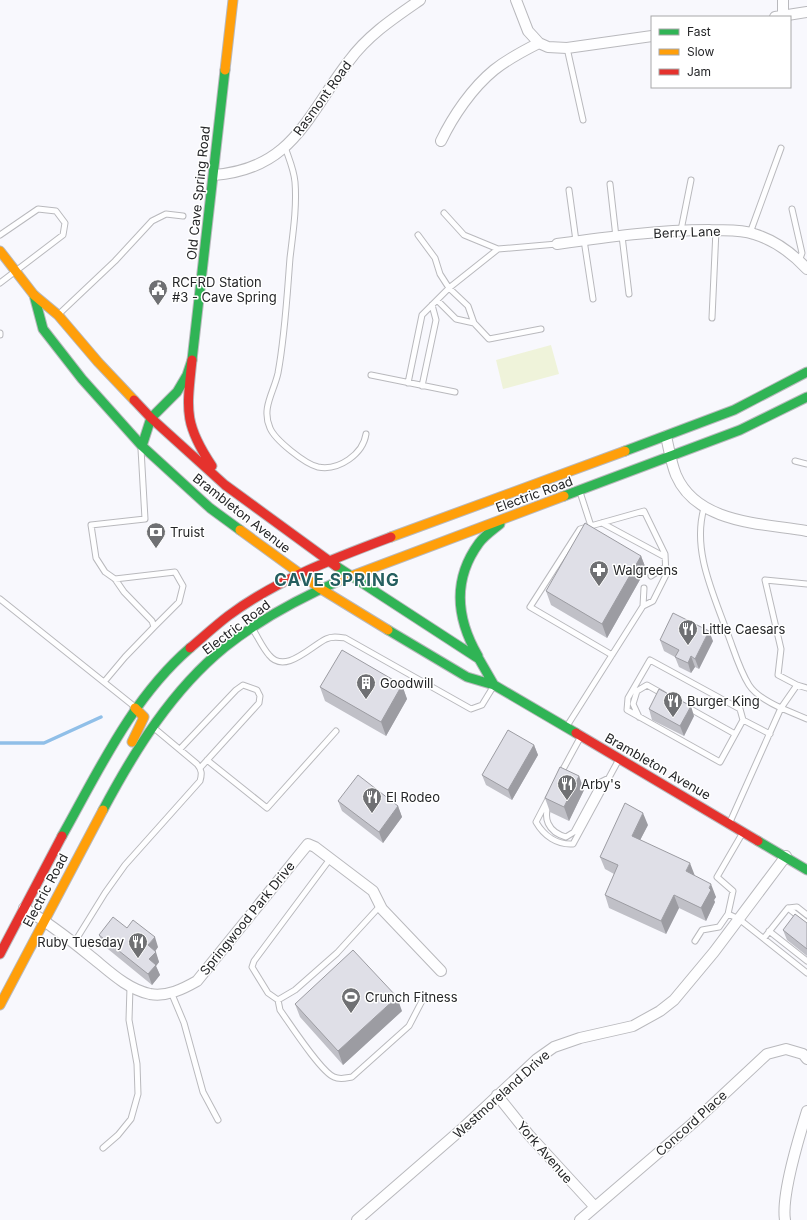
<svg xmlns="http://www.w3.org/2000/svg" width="807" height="1220" font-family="Inter,sans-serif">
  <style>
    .green { fill: #eff3da }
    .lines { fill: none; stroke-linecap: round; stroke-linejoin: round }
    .stream { stroke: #90bfe8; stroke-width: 3.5 }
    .lane-casing { stroke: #b9b9bd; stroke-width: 7 }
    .street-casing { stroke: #b9b9bd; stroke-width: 12 }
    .fast-casing { stroke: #b9b9bd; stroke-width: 11 }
    .slow-casing { stroke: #b9b9bd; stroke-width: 11 }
    .jam-casing { stroke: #b9b9bd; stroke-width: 11 }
    .lane { stroke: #fefeff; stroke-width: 5 }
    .street { stroke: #fefeff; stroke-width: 10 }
    .fast { stroke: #30b455; stroke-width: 9 }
    .slow { stroke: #ff9f0a; stroke-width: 9 }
    .jam { stroke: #e5322d; stroke-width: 9 }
    .wall { fill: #c0c0c7 }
    .shaded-wall { fill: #9c9ca2 }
    .building { fill: #dfdfe7; stroke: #9c9ca2 }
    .labels { text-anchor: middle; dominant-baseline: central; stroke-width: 3; stroke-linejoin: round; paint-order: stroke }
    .street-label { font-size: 13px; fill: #252628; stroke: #fff }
    .poi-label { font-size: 13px; fill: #252628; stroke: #fff; text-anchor: start }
    .district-label { font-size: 17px; font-weight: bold; letter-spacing: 1px; fill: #255f60; stroke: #fff }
  </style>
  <rect width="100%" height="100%" fill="#f8f8fd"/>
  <path class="green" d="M551,345L559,374L503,389L496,360Z"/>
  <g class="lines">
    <path class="stream" d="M0,743H44L101,717"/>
    <g class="lane-casing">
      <path id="lane" d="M567,48L583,120
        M285,147C289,159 294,170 295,182C297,207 293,233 290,258C287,296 285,335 278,373C274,392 261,408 270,428C275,440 305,464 318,467C339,471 363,454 366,434
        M610,184L616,237
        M569,190L576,241
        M792,209L802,253L799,261
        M444,213L464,235L498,249
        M681,230L691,180
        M750,233L781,148
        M0,235L38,209L56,211L65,223L63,235L0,283
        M418,235L435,258L440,274L449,288L468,306L474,323L489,339L541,329
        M622,236L629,294
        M584,240L593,299
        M437,300L456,319L474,323
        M59,314L115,261L152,221L166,214L183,216
        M712,318L716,230
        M0,333V335
        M371,375L455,392
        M408,383L422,315L449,288L498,249L557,244
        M422,386L436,320L432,305
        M795,461L807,464
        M580,492L591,526
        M704,508C692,550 713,593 727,632C734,650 739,669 749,685C756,696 770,703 781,708L730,822
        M602,523L665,557
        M651,576L665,567
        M115,579L175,572L183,586L179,602L154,627
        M0,599L135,707
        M643,606L644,588
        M252,628C258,637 262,647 269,655C285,675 311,646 326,639C332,636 338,637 345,638L471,709L482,705L493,687
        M104,682L125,657L154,627L152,621L124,592L115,579L105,572L96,558L91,525L145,519L141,449
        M797,685L778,675L781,649L765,580L807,584
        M807,688L797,685L781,708L807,719
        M687,707L735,734
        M639,717L633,704L637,691L647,685L663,694
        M743,720L740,709L650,660L628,698L627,710L720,762L743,720L770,734
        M567,726L643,606L653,601L666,575L665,554L644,511L580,529L530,607L612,655
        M180,749L236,690L243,685L257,690L260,696L259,703L200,768
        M207,760L267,808L336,731
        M561,773L580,738
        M549,797L536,822C544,836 557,845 573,844L618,761
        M550,801C542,818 548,832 566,837L574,832L601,782L609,778
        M330,859L254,961L252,967L268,993L278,1000L295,990L337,953L380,906
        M788,908L807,923
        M728,914L739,919L807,973
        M769,931L807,961
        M764,938L788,908L797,907L807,915
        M695,941L702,930L719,927L728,914L733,891L717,877L742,834
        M74,943L105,893L125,865L200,781C202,774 202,770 197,764L154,728
        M171,992L184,1023L203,1092L218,1120
        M278,1000L280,1010C290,1024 321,1072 334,1077C340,1080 346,1078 352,1077L409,1026L423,999
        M103,1148L118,1135L131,1119L138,1094L137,1064L129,1020L130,987"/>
    </g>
    <g class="street-casing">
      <path id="street" d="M516,0L528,31L539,43L548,47L567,48L652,36
        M783,0V15
        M775,17L807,12
        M441,141C453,116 472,88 494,70C508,59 523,51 539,43
        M214,175C293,169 307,115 349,61C368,35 394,18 420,0
        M557,244C607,237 658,230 709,230C724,231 740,229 754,234C774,240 793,254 807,269
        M666,436C669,449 671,463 676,475C697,524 762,523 807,531
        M24,908C47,922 68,938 89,955C107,969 126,989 150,994C167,997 183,989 197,981L308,844L315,847L373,891L382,909L441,971
        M497,1095L529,1135L595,1207
        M357,1220L463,1128L537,1059L554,1047L580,1038L633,1026L660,1011L674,1000L714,952L786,856
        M580,1220L693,1123L767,1054L786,1049L803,1054L807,1059
        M785,1220C781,1195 799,1137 807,1111"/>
    </g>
    <g class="fast-casing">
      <path id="fast" d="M34,295L43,329L82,379L142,446L210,508L240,530
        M142,446L151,418L177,392L187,375L192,360L225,70
        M625,451L734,410L807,372
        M564,496L740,430L807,397
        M336,566L479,659L494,685
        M388,630L467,677L494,685L576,733
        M478,656C456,618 452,580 479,543C485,535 493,530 500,524
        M103,810C135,750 172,690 225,647C260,619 300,598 341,580
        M62,836C99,770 132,698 190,648
        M758,841L807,870"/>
    </g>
    <g class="slow-casing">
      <path id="slow" d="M225,70L233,0
        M0,251L34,295L58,315L98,362L134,400
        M240,530L321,589L388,630
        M391,537L625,451
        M341,580L564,496
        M132,742L144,717L135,708
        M0,1005L103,810"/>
    </g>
    <g class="jam-casing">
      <path id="jam" d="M192,360C187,409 183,423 212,466
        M134,400L151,418L225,485L336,566
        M190,648C203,637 215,626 228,616C276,580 335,558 391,537
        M576,733L758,841
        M0,954L62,836"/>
    </g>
    <use href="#lane" class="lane"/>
    <use href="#street" class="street"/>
    <use href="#fast" class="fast"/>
    <use href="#slow" class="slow"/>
    <use href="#jam" class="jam"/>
  </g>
  <path class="wall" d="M641,556L646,569L607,638L551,605L546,591Z
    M660,640L713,641L699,669L695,667L691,673L679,667L675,657L664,651Z
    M402,685L407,699L386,736L325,701L320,687Z
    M649,709L694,716L684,736L652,720Z
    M534,745L538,755L512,800L486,785L482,775Z
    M579,776L584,790L569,821L550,812L545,798Z
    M338,801L398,806L402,817L383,843L342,811Z
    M648,825L640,840L694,875L716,897L714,900L715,902L706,921L679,908L666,934L609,908L605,895L614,874L605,869L600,857Z
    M807,923V956L787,940L783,930Z
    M99,935L158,947L155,951L159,962L156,966L160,975L152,985L103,945Z
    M295,1004L402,1011L343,1065L300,1017Z"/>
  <path class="shaded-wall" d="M641,556L646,569L607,638L602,624Z
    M709,631L713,641L699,669L695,659Z
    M691,656L695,667L691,673L688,663Z
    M402,685L407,699L386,736L381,722Z
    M691,706L694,716L684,736L680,726Z
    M534,745L538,755L512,800L508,790Z
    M579,776L584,790L569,821L564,807Z
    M398,806L402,817L383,843L379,832Z
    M643,813L648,825L636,848L632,836Z
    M690,863L695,876L686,871Z
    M711,884L716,897L714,900L715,902L706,921L701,908Z
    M674,895L679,908L666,934L661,921Z
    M155,937L158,947L152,956L148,945Z
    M156,952L159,962L156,966L160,975L152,985L148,974L149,959Z
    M397,997L402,1011L343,1065L338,1051Z"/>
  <path class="building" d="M585,523L641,556L602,624L546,591Z
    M673,613L709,631L695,659L691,656L688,663L675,657L679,650L660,640Z
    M342,650L402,685L381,722L320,687Z
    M659,689L691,706L680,726L649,709Z
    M508,730L534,745L508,790L482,775Z
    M560,767L579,776L564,807L545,798Z
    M358,775L398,806L379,832L338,801Z
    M625,803L643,813L632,836L690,863L686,871L711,884L709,888L711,890L701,908L674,895L661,921L605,895L618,865L600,857Z
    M795,914L807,923V949L783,930Z
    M113,917L127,928L133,920L155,937L148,945L156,952L149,959L156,965L148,974L99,935Z
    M353,950L397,997L338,1051L295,1004Z"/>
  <defs>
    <g id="civic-pin" transform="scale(1)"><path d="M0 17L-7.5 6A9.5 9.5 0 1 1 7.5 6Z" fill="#6f7073" stroke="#fff"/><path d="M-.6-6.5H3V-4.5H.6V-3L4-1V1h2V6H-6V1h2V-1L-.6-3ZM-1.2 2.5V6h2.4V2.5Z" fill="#fff"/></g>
    <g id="bank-pin" transform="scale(1)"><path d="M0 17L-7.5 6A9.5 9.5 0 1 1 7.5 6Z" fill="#6f7073" stroke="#fff"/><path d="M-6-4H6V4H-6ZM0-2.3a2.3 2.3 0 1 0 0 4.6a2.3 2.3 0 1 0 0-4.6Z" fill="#fff"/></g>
    <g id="pharmacy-pin" transform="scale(1)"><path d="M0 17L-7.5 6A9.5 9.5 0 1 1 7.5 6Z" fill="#6f7073" stroke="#fff"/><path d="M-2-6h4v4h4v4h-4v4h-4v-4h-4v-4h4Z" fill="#fff"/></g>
    <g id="restaurant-pin" transform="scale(1)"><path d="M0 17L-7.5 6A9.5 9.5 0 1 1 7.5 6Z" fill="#6f7073" stroke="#fff"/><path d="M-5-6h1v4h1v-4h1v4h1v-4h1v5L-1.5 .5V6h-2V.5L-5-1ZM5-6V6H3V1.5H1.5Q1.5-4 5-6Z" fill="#fff"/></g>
    <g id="building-pin" transform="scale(1)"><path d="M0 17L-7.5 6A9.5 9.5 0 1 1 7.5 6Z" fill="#6f7073" stroke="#fff"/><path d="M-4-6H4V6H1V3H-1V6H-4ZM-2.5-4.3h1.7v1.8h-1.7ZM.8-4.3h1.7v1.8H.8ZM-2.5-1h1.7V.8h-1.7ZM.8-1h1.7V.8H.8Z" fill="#fff"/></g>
    <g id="stadium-pin" transform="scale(1)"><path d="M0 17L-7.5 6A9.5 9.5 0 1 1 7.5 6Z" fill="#6f7073" stroke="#fff"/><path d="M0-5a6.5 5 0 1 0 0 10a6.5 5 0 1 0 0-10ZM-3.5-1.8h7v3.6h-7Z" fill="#fff"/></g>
  </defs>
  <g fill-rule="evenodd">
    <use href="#civic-pin" x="158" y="289"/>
    <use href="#bank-pin" x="156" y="532"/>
    <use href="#pharmacy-pin" x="599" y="570"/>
    <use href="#restaurant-pin" x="688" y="629"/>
    <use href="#building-pin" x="366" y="683"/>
    <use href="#restaurant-pin" x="673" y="701"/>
    <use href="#restaurant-pin" x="567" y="784"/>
    <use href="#restaurant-pin" x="372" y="797"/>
    <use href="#restaurant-pin" x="138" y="942"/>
    <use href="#stadium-pin" x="351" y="997"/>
  </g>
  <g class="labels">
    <g class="street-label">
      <text transform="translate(322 98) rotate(-54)">Rasmont Road</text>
      <text transform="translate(198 193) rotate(-84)">Old Cave Spring Road</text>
      <text transform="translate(687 232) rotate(-2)">Berry Lane</text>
      <text transform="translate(534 494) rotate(-20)">Electric Road</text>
      <text transform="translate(242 513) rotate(38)">Brambleton Avenue</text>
      <text transform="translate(236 627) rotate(-37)">Electric Road</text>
      <text transform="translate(658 766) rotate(30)">Brambleton Avenue</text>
      <text transform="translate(45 890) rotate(-62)">Electric Road</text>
      <text transform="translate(247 918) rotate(-51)">Springwood Park Drive</text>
      <text transform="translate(501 1094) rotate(-42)">Westmoreland Drive</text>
      <text transform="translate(691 1123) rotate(-42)">Concord Place</text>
      <text transform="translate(545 1152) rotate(49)">York Avenue</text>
    </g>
    <g class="poi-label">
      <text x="172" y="282">RCFRD Station<tspan x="172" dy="15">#3 - Cave Spring</tspan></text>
      <text x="170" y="532">Truist</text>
      <text x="613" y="570">Walgreens</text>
      <text x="702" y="629">Little Caesars</text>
      <text x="380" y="683">Goodwill</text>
      <text x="687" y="701">Burger King</text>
      <text x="581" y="784">Arby's</text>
      <text x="386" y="797">El Rodeo</text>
      <text x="124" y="942" text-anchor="end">Ruby Tuesday</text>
      <text x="365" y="997">Crunch Fitness</text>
    </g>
    <g class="district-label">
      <text x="337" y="580">CAVE SPRING</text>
    </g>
  </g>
  <rect x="651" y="16" width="140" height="72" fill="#ffffff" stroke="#a8a8a9"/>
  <rect x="659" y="29" width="20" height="6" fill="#30b455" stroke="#a8a8a9"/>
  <text x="687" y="36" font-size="12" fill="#252628">Fast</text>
  <rect x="659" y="49" width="20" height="6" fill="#ff9f0a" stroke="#a8a8a9"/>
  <text x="687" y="56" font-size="12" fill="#252628">Slow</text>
  <rect x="659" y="69" width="20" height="6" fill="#e5322d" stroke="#a8a8a9"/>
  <text x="687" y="76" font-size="12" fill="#252628">Jam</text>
</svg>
